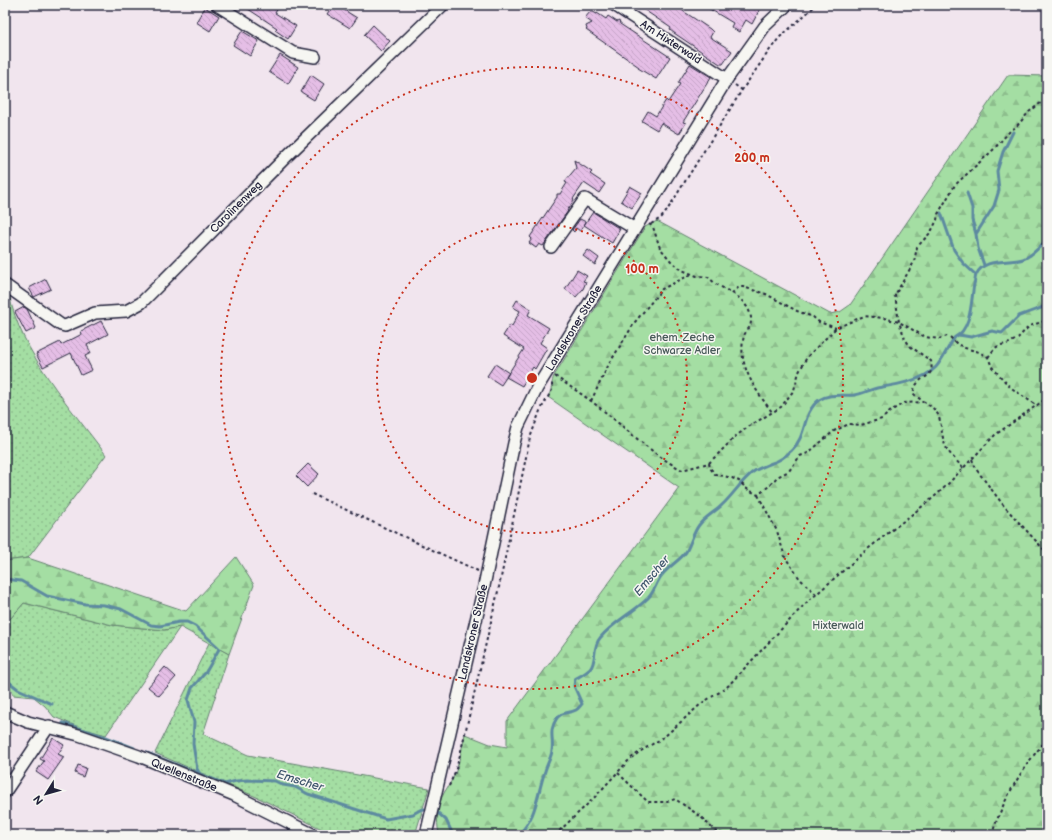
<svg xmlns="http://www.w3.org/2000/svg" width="1052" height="840" font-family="'Balsamiq Sans',sans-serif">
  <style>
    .grass { fill: url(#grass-dots); stroke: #63806f }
    .forest { fill: url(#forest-firs); stroke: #63806f }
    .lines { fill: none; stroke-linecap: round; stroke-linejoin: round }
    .stream { stroke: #5d8aa0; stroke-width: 3 }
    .building { fill: url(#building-back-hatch); stroke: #22223b }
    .minor-casing { stroke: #22223b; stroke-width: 14 }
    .path { stroke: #22223b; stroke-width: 2; stroke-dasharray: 3 3; stroke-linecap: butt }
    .minor { stroke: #f6f6f2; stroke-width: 11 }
    .ring { fill: none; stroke: #c8321e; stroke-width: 2; stroke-dasharray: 2 4 }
    .labels { text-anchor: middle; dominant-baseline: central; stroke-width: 3; stroke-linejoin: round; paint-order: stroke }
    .street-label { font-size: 11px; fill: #22223b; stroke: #f6f6f2 }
    .park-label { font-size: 11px; fill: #495a5a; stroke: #f6f6f2 }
    .water-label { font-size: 12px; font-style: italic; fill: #3f566d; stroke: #f6f6f2 }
    .centre { fill: #c8321e; stroke: #f6f6f2; stroke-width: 2 }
    .ring-label { font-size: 12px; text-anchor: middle; font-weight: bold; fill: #c8321e; stroke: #f6f6f2; stroke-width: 3; stroke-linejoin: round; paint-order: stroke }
  </style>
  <defs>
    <pattern id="grass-dots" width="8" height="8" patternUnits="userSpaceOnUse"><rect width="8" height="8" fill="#a4dea3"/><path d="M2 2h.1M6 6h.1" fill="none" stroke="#8dbe8d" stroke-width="1.8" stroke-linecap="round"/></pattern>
    <pattern id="forest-firs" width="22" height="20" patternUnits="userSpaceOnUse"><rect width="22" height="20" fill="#a4dea3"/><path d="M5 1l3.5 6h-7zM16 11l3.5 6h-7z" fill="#8dbe8d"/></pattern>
    <pattern id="building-back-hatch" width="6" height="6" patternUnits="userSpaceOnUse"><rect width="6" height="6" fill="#e5bee6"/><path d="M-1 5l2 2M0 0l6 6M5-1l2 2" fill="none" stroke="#c4a3c6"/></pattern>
  </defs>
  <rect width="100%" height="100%" fill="#f1e5ee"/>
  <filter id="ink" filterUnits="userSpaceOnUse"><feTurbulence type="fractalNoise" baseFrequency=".025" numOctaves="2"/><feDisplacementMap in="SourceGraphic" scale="8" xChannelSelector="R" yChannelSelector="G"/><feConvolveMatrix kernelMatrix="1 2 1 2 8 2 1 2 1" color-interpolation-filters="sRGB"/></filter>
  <g filter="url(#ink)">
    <path class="grass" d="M5,291L9,294C20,352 71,408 106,455L28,558L5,561Z
      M24,603L112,625L164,630L180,627L106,735L81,728L54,717L45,706L34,697L13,695L8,683L9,620Z
      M209,643L229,654L203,734L248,755L429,788L415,835H334L261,799L155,753Z"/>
    <path class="forest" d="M1008,75L1047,76V835H438L439,833C436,821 437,805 444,793C448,786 453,780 456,771C460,759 462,747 465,734L490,744L507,747V721L679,488L548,397C553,388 551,382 554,376L645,227L657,221L830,314L840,312L850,305Z
      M236,557L254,585L229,654L180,627L164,630L112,625L24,603L9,620L8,683H5V561L28,558L186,611Z"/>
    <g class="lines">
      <path class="stream" d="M967,193L972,208V220L976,234
        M941,213L954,250L963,263L976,275
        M984,265L978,248L976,234L994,206L999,190L997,171L1003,152L1013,132
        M959,335L971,337L992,331L1002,333L1019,316L1041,308L1047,304
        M5,579L21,581L47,596L85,604L104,605L121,609L151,625L160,626L179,622H187L195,626L218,647L219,649L206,672L192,688L188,700L194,722L193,744L197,769L200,774
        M5,679L18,689L52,704
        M63,723L106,737L134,748
        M147,753L225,784L236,781L247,780L275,781L283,785L295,787L308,794L386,819L413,814L420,810L424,809
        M438,813L446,820L453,835
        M518,835C537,818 537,794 545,771C547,764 551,758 552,751C554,738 548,731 557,718C562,711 569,714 576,710C578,709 580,706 582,704L574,686L575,679C580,676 586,673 590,669C597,662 592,647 600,638C613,622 633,613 648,598C655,591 656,582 662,575C669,566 679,561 686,552C691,543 693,533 699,525C705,517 715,512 722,505C733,495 741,481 753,472C759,468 765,466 772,463C779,461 787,455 792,450C807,436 802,413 819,400C829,393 842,396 854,395C862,394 869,390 877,388C895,385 923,381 936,367C942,361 949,345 955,337C972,329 971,300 974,284C975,281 975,277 976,275C984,257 1008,264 1023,259C1032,256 1041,246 1047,239"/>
    </g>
    <path class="building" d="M242,5H273L278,8L275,13L296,26L288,39L275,30L277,28Z
      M333,5H336L357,18L350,28L327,14Z
      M637,5H671L676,8L677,7L710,29L713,32L710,37L732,51L723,64H720L674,33L670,30L671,28Z
      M703,5H762L752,24L746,20L739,32L731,27L733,23Z
      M205,7L219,16L210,31L196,22Z
      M590,12H593L597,14V13L606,19L608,16L617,22L619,21L620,24L670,57L656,79L638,68L639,67L586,30L587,29L586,26L592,23L585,18Z
      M373,25L390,41L381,51L364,35Z
      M242,31L259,41L250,56L233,45Z
      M280,55L298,67L288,84L269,72Z
      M690,64L711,77L683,122L686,123L679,134L661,123L657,130L642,121L648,111L656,116L666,100L668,102L680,84L678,83Z
      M311,75L324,84L314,100L301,92Z
      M574,160L592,172L590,174L605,184L599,193L584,183L573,199L574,200L567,211H568L543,246L539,244L536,248L529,243L532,239L530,237L557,197V194H560L567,183L565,182L566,180L576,168Z
      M630,186L642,193L632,208L621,201Z
      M593,212L620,229L612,243L584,225Z
      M580,219L586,222L580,231L576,228L574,232L572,230Z
      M588,250L599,258L595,265L583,256Z
      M577,270L587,276L583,281L586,282L583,289L576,297L565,289Z
      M46,279L51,289L34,297L29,288Z
      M517,300L531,309L528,315L549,328L540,343L547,348L535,369L533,367L522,386L506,377L524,349L503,336L510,325L512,326L520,311L513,307Z
      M24,307L27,309L36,328L26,333L15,312Z
      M101,321L108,334L87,345L91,353L85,356L92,370L81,375L71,353L43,367L36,354L60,342L61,345L82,334L81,331Z
      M495,364L509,373L501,385L487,376Z
      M308,464L319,474L307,487L296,476Z
      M165,667L176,677L159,696L148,687Z
      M53,738L64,745L58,754L64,757L48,780L36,772L44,761L40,759Z
      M78,765L86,768L83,777L75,773Z"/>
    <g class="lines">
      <g class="minor-casing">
        <path id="minor" d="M217,5L293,53L315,57
          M614,5L727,79
          M551,247L585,199L635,229
          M5,285L61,325L65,326L95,313L126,311L141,303L153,291L287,156L443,5
          M5,712L28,722L79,735L139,756L234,795L314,835
          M5,792L49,726
          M426,835L484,586L514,443L518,427L537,388L727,79L765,26L787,5"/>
      </g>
      <path class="path" d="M735,85L742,90
        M649,224L653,227L660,248L671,261L682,270L697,276L708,277L716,284L732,293L739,287H743L766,294L797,311L813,317L819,322L836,328
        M651,224L661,218L666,212L742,90L769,51L779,38L816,5
        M732,293C742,299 755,312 750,326C749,329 745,332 744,336C742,343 742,351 743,358C746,377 761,398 773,413
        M988,357C992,353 995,346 1001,345C1006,344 1009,344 1013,341C1020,338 1023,331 1029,327C1035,323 1041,323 1047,320
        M555,376C567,385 579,392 591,401C622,424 648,452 682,470L709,463L736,436L748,427L781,407L794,390L799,372L807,357L836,328L864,316L884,318L899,322L925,337L939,339L947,336L950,337L957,344L965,348L979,352L988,357L992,367L1010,387L1037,406
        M591,401L609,364L635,322L662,289L692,274
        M972,459L976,469L1004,506L1047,553
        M709,463L710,468L715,474L732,478L739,481L747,489L758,495L769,486L777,477L789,471L800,456L808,453L834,431L849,424L861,425L882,419L892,410L904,403L923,402
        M963,468C958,462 951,456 947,449C941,440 942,420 937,413C931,404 920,401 913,393C914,390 915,386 917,384C924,374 934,379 931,361L911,347L905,339L899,322L895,295L914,262L917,247L931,232L937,220L938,214L955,185L993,150L1010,131L1016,127L1029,112L1047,98
        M312,494L478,571
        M758,495L777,531L785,557L800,579L816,594
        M618,773L648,802H667L675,799L700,816L715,831L727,835
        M449,786L455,772L460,755L499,587L530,438L540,411L552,390V383
        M555,835L592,800L630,759L641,751L664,737L702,703L726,688L804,605L869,548L933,498L946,486L995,435L1047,398
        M992,835C1000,805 1025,762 1047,740"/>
      <use href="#minor" class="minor"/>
    </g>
  </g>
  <g class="ring">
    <circle cx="532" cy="378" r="155"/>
    <circle cx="532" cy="378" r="311"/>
  </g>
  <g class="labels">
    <g class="street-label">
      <text transform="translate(671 42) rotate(33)">Am Hixterwald</text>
      <text transform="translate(236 207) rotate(-45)">Carolinenweg</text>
      <text transform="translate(574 328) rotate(-59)">Landskroner Straße</text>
      <text transform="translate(473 632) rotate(-77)">Landskroner Straße</text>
      <text transform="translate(184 775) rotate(22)">Quellenstraße</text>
    </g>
    <g class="park-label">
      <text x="682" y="337">ehem. Zeche<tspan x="682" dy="13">Schwarze Adler</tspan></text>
      <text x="838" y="625">Hixterwald</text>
    </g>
    <g class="water-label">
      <text transform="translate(652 576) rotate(-50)">Emscher</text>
      <text transform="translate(300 781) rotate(17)">Emscher</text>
    </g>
  </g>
  <circle cx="532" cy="378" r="6" class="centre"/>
  <g class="ring-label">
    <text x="752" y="162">200 m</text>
    <text x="642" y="273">100 m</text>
  </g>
  <rect width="1052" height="840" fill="none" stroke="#f6f6f2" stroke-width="20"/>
  <rect x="10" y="10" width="1032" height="820" fill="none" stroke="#22223b" stroke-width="1.5" filter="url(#ink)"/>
  <g transform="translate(46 794) rotate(233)" stroke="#f6f6f2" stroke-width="3" paint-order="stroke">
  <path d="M0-3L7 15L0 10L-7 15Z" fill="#22223b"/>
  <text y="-6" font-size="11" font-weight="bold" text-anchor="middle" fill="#22223b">N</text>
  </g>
</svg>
